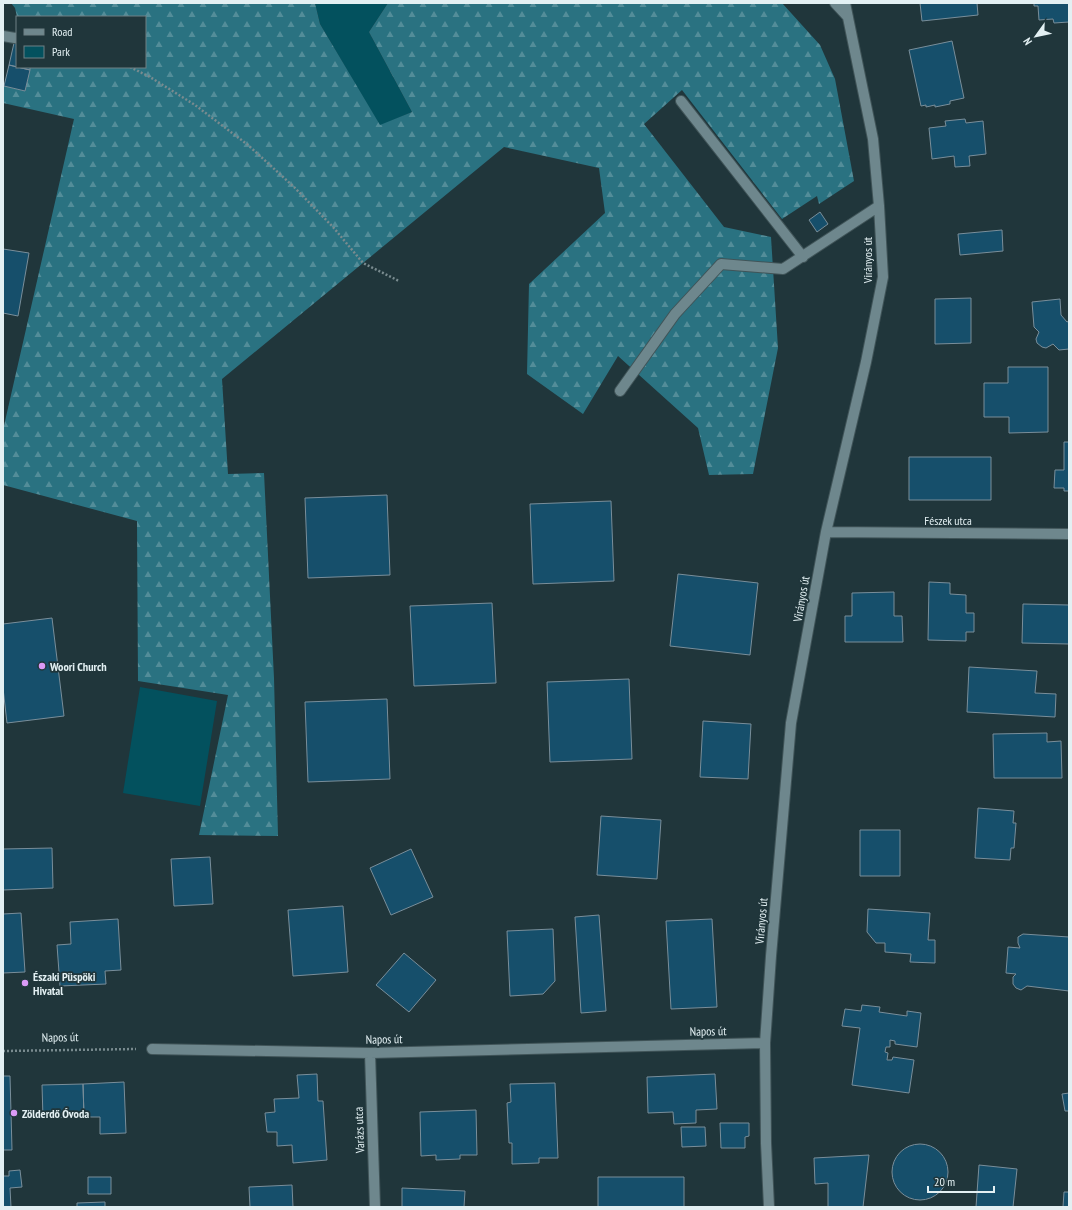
<svg xmlns="http://www.w3.org/2000/svg" width="1072" height="1210" font-family="'PT Sans Narrow',sans-serif">
  <style>
    .green { fill: #03515e }
    .forest { fill: url(#forest-firs) }
    .building { fill: #164f6b; stroke: #798e9a }
    .lines { fill: none; stroke-linecap: round; stroke-linejoin: round }
    .minor-casing { stroke: #405458; stroke-width: 12 }
    .path { stroke: #798b8f; stroke-width: 2.5; stroke-dasharray: 2 2; stroke-linecap: butt }
    .minor { stroke: #6e878d; stroke-width: 10 }
    .poi-dot { fill: #da9af6; stroke: #20363b; stroke-width: 1.5 }
    .labels { text-anchor: middle; dominant-baseline: central; stroke-width: 3.5; stroke-linejoin: round; paint-order: stroke }
    .street-label { font-size: 12px; fill: #e3f0f3; stroke: #20363b }
    .poi-label { font-size: 12px; font-weight: bold; fill: #e3f0f3; stroke: #20363b; text-anchor: start }
  </style>
  <defs>
    <pattern id="forest-firs" width="22" height="20" patternUnits="userSpaceOnUse"><rect width="22" height="20" fill="#2a7281"/><path d="M5 1l3.5 6h-7zM16 11l3.5 6h-7z" fill="#538d99"/></pattern>
  </defs>
  <rect width="100%" height="100%" fill="#20363b"/>
  <path class="green" d="M315,3H388L369,32L412,112L380,126L320,24Z
    M140,687L217,701L200,806L123,793Z"/>
  <path class="forest" d="M11,3H315L320,24L380,125L412,112L369,32L388,3H782L820,45L835,79L854,181L819,204L817,196L782,219L682,90L644,124L724,227L771,237L778,348L753,474L709,475L698,428L618,356L583,414L527,374L529,284L605,213L599,168L504,147L222,379L228,474L264,473L274,678L278,836L199,835L228,695L138,681L137,521L3,485V430L74,119L3,103L4,86L25,91L30,67H145V17H17L15,8Z"/>
  <path class="building" d="M920,3H977L978,15L922,21Z
    M1034,3H1069V22L1054,23L1053,19L1039,20L1038,6H1034Z
    M952,41L964,98L950,101V104L935,107V105L926,107V105L921,106L909,50Z
    M14,43L17,44V67H30V70L9,65Z
    M9,65L30,70L25,91L4,86Z
    M965,119L966,123L983,121L986,154L969,156L970,166L955,167L954,156L932,159L929,128L946,126L945,121Z
    M820,212L828,224L817,232L809,220Z
    M1002,230L1003,251L960,255L958,234Z
    M3,249L29,253L18,316L3,313Z
    M971,298V343L935,344V299Z
    M1060,299L1061,315L1067,322L1069,321V349L1059,350L1053,344L1046,348L1042,347L1037,343L1036,339L1039,332L1034,327L1032,302Z
    M1008,367H1048V432L1009,433V417H984V383H1008Z
    M1064,442H1069V491H1064V488H1054L1055,470H1064Z
    M909,457H991V500H909Z
    M387,495L390,575L308,578L305,498Z
    M611,501L614,581L533,584L530,504Z
    M678,574L758,583L750,655L670,646Z
    M929,582L950,583V594L966,595V613H974V632H966V641L928,640Z
    M894,592V616H902L903,642H845V616H852V593Z
    M492,603L496,683L414,686L410,606Z
    M1023,604L1069,605V644L1022,643Z
    M52,618L64,716L7,723L3,688V624Z
    M969,667L1037,671L1035,693L1056,694L1055,717L967,712Z
    M629,679L632,759L550,762L547,682Z
    M387,699L390,779L308,782L305,702Z
    M703,721L751,724L748,779L700,777Z
    M1047,733V742L1061,741L1062,778H994L993,734Z
    M978,808L1014,811L1013,823H1016L1014,848H1011L1010,860L975,858Z
    M601,816L661,820L657,879L597,875Z
    M860,830H900V876H860Z
    M52,848L53,888L3,890V849Z
    M411,849L433,897L391,915L370,868Z
    M210,857L213,904L174,906L171,859Z
    M343,906L348,972L293,976L288,910Z
    M868,909L930,913L928,940H935V963L910,962L911,954L885,952V943H876L867,932Z
    M21,913L25,972L3,973V914Z
    M599,915L606,1011L581,1013L575,917Z
    M118,919L121,970L105,971L106,984L60,986L57,945L71,944L70,922Z
    M712,919L717,1007L671,1009L666,921Z
    M553,929L555,981L543,994L510,996L507,931Z
    M1023,934L1069,937V991L1027,986L1021,990L1016,988L1013,984V977L1016,974L1006,973L1008,947L1020,948L1018,943V937Z
    M404,953L436,980L409,1012L376,985Z
    M862,1005L880,1007L879,1012L907,1016V1011L921,1013L917,1047L895,1044V1041L890,1040V1047H886L885,1052L888,1053L887,1060H892L893,1057L914,1060L909,1093L852,1085L860,1028L842,1026L845,1009L861,1011Z
    M317,1074L318,1101H323L327,1160L293,1163L292,1145L277,1146V1132H267L265,1113L275,1112L274,1099L299,1098L297,1075Z
    M715,1074L717,1109L696,1110V1123L674,1124L673,1112L648,1113L647,1077Z
    M3,1076H10L12,1150H3Z
    M124,1082L126,1133L100,1134V1117H84L83,1084Z
    M555,1083L558,1158H539V1163L512,1164V1143H509L507,1103L511,1102L510,1084Z
    M83,1084L84,1117L43,1118L42,1085Z
    M1069,1093V1111H1065L1062,1094Z
    M476,1110L477,1155H460V1159L436,1160V1155L421,1156L420,1112Z
    M720,1123H749V1136L745,1137V1148H721Z
    M681,1127H705L706,1146L682,1147Z
    M892 1172a28 28 0 1 1 56 0a28 28 0 1 1-56 0Z
    M869,1155L863,1207H828V1183L815,1184L814,1158Z
    M979,1165L1017,1169L1013,1207H976Z
    M20,1170L22,1187L10,1188L11,1207H3V1176H9V1171Z
    M88,1177H111V1194H88Z
    M598,1177H684V1207H598Z
    M292,1185L293,1207H250L249,1187Z
    M402,1188L465,1191L464,1207H402Z
    M1064,1192H1069V1207H1063Z
    M105,1202V1207H77V1203Z"/>
  <g class="lines">
    <g class="minor-casing">
      <path id="minor" d="M835,3L848,17
        M3,36L15,38
        M681,101L803,257
        M620,391L675,314L721,264L783,269L879,206
        M826,532L1069,534
        M152,1049L370,1053L765,1043
        M370,1053L375,1207
        M769,1207L766,1143L765,1043L771,956L791,723L826,532L866,362L883,277L879,206L873,139L845,3"/>
    </g>
    <path class="path" d="M130,67L150,77L195,105L248,145L294,187L333,227L363,263L399,281
      M3,1051L136,1049"/>
    <use href="#minor" class="minor"/>
  </g>
  <g class="poi-dot">
    <circle cx="42" cy="666" r="4"/>
    <circle cx="25" cy="983" r="4"/>
    <circle cx="14" cy="1113" r="4"/>
  </g>
  <g class="labels">
    <g class="street-label">
      <text transform="translate(867 260) rotate(-90)">Virányos út</text>
      <text x="948" y="520">Fészek utca</text>
      <text transform="translate(801 599) rotate(-80)">Virányos út</text>
      <text transform="translate(761 921) rotate(-85)">Virányos út</text>
      <text transform="translate(708 1031) rotate(-1)">Napos út</text>
      <text transform="translate(60 1037) rotate(-1)">Napos út</text>
      <text transform="translate(384 1039) rotate(-1)">Napos út</text>
      <text transform="translate(359 1130) rotate(-92)">Varázs utca</text>
    </g>
    <g class="poi-label">
      <text x="50" y="666">Woori Church</text>
      <text x="33" y="976">Északi Püspöki<tspan x="33" dy="14">Hivatal</tspan></text>
      <text x="22" y="1113">Zölderdő Óvoda</text>
    </g>
  </g>
  <rect width="1072" height="1210" fill="none" stroke="#e3f0f3" stroke-width="8"/>
  <rect x="16" y="16" width="130" height="52" fill="#20363b" stroke="#6e8085"/>
  <rect x="24" y="29" width="20" height="6" fill="#6e878d" stroke="#6e8085"/>
  <text x="52" y="36" font-size="12" fill="#e3f0f3">Road</text>
  <rect x="24" y="46" width="20" height="12" fill="#03515e" stroke="#6e8085"/>
  <text x="52" y="56" font-size="12" fill="#e3f0f3">Park</text>
  <g transform="translate(1036 36) rotate(237)" stroke="#20363b" stroke-width="3" paint-order="stroke">
  <path d="M0-3L7 15L0 10L-7 15Z" fill="#e3f0f3"/>
  <text y="-6" font-size="11" font-weight="bold" text-anchor="middle" fill="#e3f0f3">N</text>
  </g>
  <path d="M928 1186v6h66v-6" fill="none" stroke="#e3f0f3" stroke-width="2"/>
  <text x="934" y="1186" font-size="12" fill="#e3f0f3" stroke="#20363b" stroke-width="3" paint-order="stroke">20 m</text>
</svg>
